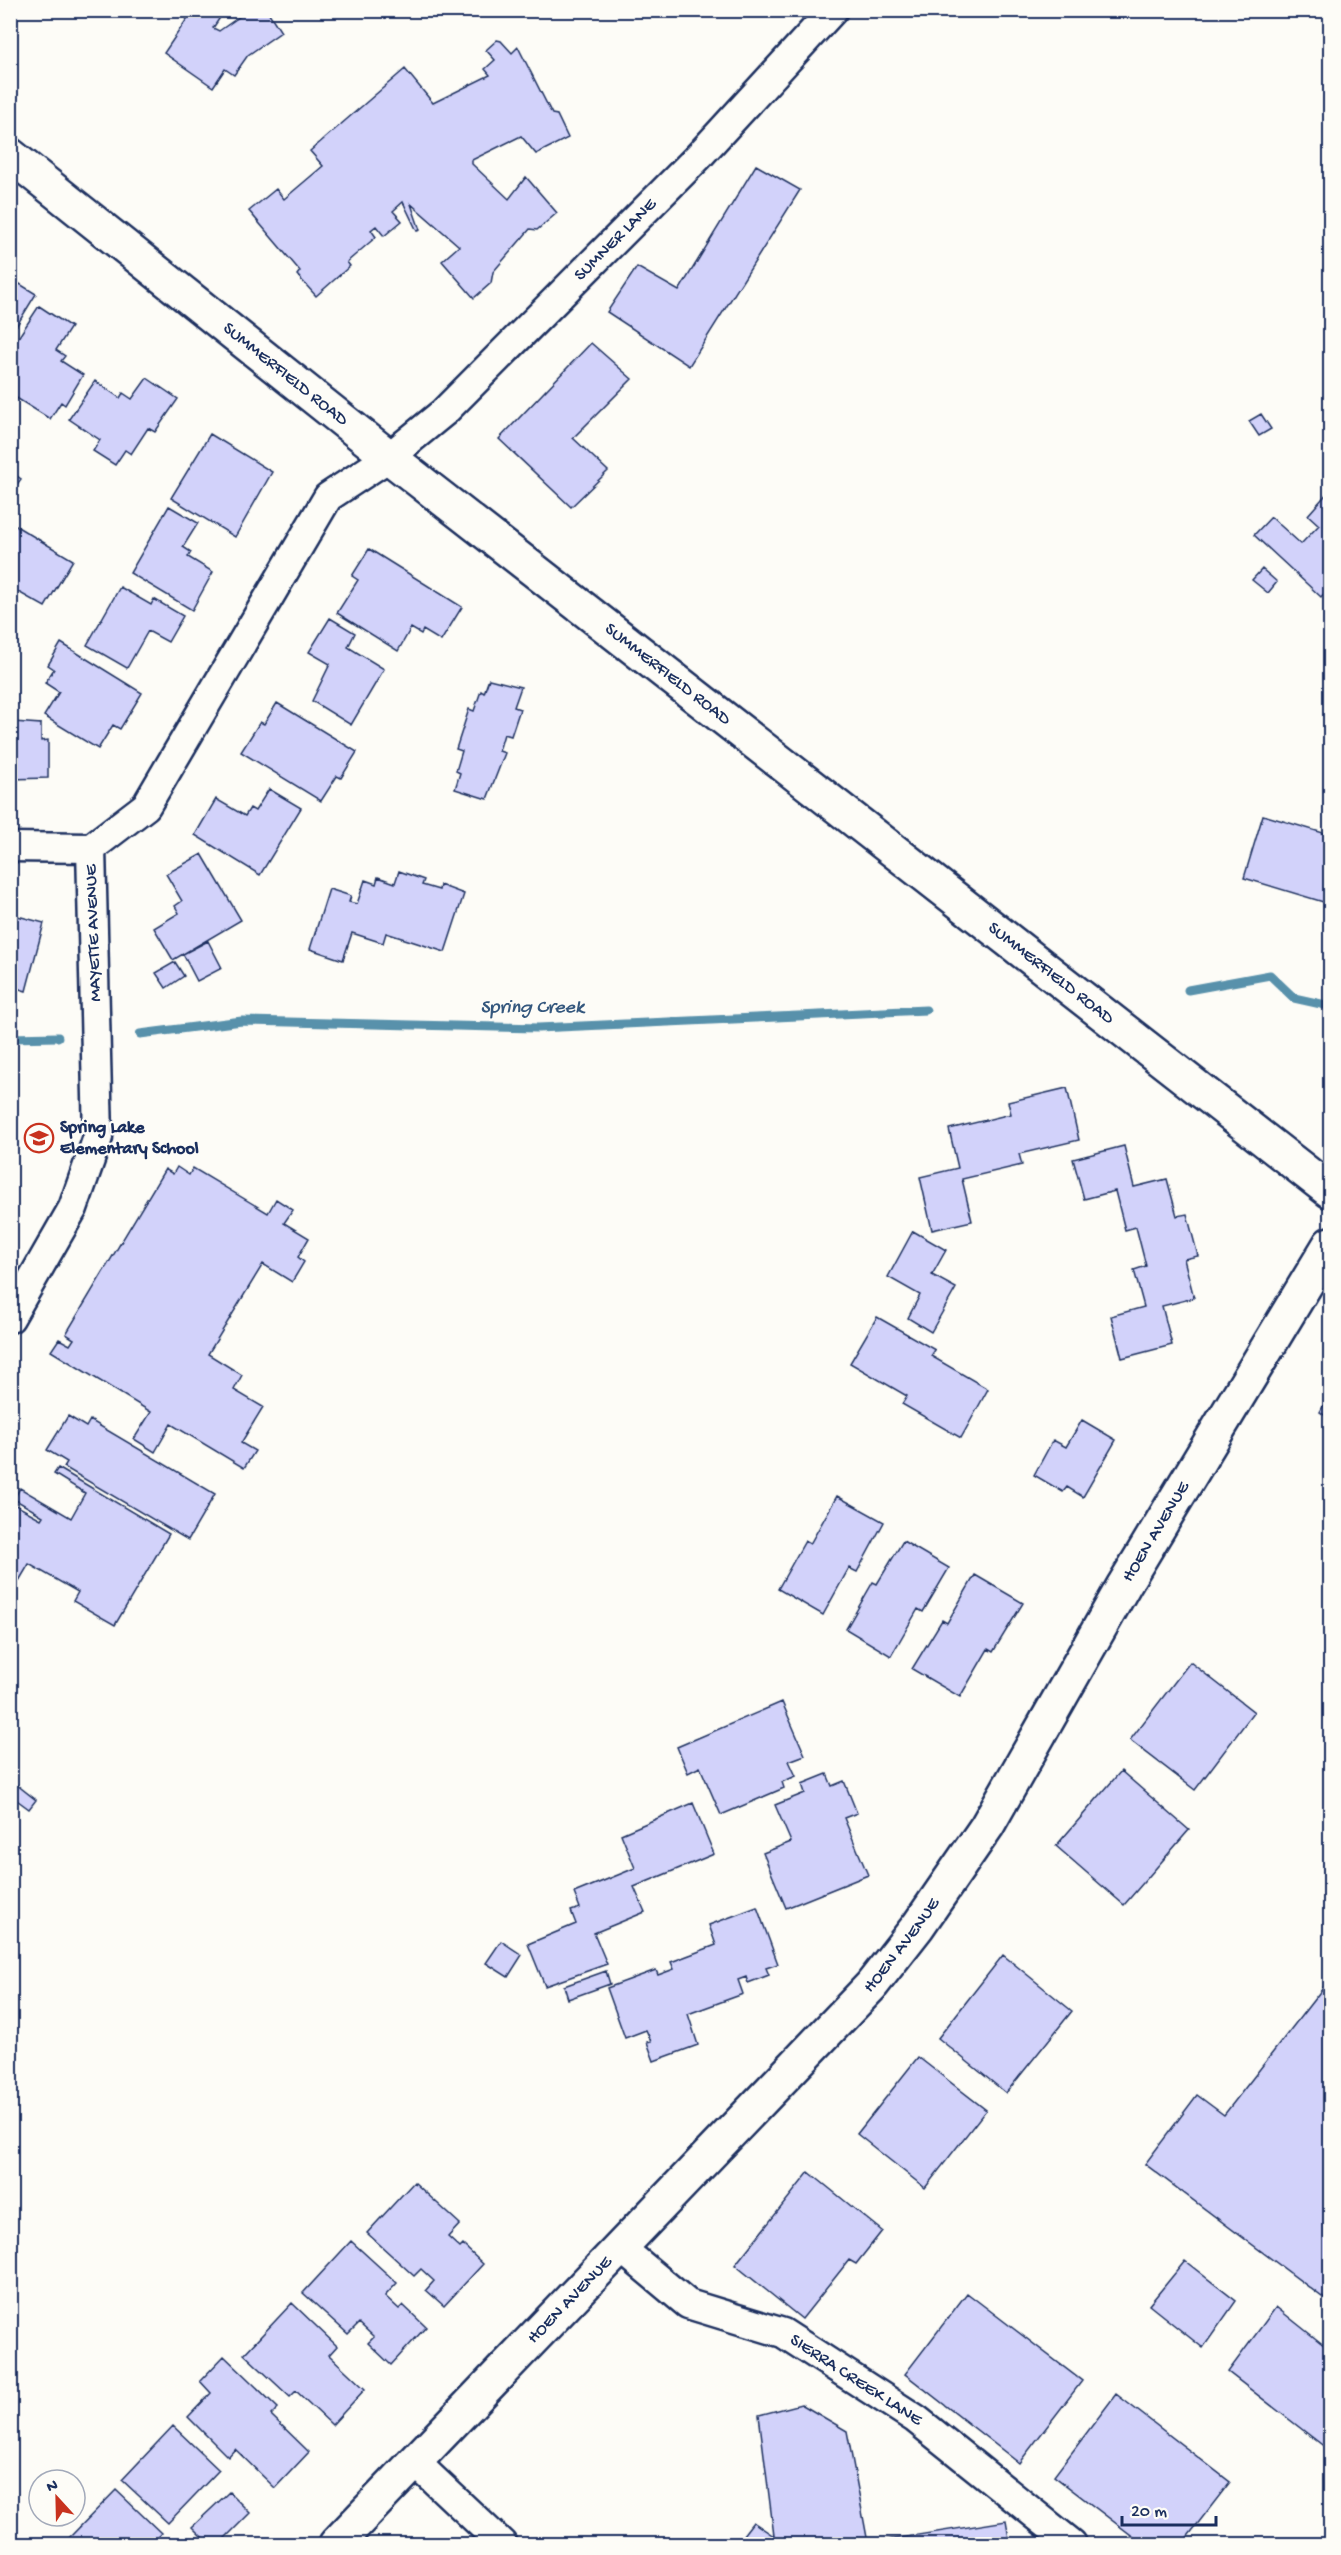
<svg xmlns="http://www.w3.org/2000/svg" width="1341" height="2555" font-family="'Gochi Hand',sans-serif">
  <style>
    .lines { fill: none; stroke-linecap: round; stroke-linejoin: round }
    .stream { stroke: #5991ab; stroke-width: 9 }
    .building { fill: #d2d2fa; stroke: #1b2f5e; stroke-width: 1.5 }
    .street-casing { stroke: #1b2f5e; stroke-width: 33 }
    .secondary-casing { stroke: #1b2f5e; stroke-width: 38 }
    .street { stroke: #fdfcf7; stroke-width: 28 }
    .secondary { stroke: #fdfcf7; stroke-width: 33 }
    .labels { text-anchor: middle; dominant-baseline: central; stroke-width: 4.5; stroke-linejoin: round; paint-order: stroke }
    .street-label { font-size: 18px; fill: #1b2f5e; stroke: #fdfcf7 }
    .poi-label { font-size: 18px; font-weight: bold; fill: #1b2f5e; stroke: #fdfcf7; text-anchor: start }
    .water-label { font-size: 20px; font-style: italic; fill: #35587e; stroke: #fdfcf7 }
  </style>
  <rect width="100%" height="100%" fill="#fdfcf7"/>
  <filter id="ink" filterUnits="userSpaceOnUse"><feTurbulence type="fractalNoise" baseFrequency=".0167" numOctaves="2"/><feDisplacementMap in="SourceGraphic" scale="12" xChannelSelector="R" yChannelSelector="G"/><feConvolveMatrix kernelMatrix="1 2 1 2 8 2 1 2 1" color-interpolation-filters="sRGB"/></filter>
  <g filter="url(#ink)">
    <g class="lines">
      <path class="stream" d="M1188,990L1270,975L1294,998L1330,1006
        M140,1034L242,1021L538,1028L926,1010
        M10,1038L58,1037"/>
    </g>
    <path class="building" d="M193,10H225L213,28L219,31L249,10H267L281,32L248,55L234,75L225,69L213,87L164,53Z
      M497,40L501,41L512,53L518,47L552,114L557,115L568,138L536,154L521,136L472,160V164L509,199L526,177L557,213L537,230L530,229L493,272L491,283L474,298L442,261L459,246L411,204L420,230L417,231L403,202L393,211L402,221L384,236L376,226L371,230L376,237L347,262L350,266L316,296L297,275L300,271L249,211L276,189L284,199L323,166L310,151L405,69L433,103L490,75L485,69L495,60L486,50Z
      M756,165L800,190L689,366L607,312L637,267L679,291Z
      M10,278L36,294L17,325L10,322Z
      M39,306L71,327L56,350L65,356L61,361L83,375L65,405L61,402L50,419L10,394V350Z
      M591,343L632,379L573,438L608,471L571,507L499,439Z
      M147,378L178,399L155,432L148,428L131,454L125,450L115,465L93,451L100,440L69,419L95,381L120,398L123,393L132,399Z
      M1261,414L1271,429L1259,436L1249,421Z
      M210,434L272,472L235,537L171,498Z
      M10,471L21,479L10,494Z
      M1330,490V587L1321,597L1254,535L1271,517L1301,544L1319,525L1308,515Z
      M169,506L198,523L183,547L191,552L188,557L213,572L192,610L130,573Z
      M11,523L73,560L45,607L13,589L10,594Z
      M369,549L462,607L441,641L423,630L421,634L411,628L398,651L337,613L358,580L352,576Z
      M1262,569L1277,582L1268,593L1252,580Z
      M120,587L151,605L154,599L183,616L168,642L148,631L127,668L87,645Z
      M330,618L355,633L348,647L384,669L351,725L312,701L330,664L309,652Z
      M61,643L142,693L120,729L113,725L98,749L44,716L59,692L45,683L54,669L48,665Z
      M489,679L521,687L514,707L520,709L511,736L504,734L499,751L505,753L487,799L455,789L460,773L456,771L462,751L456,749L469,709L474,711L481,691L484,693Z
      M277,703L357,752L341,778L337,776L321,801L241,752L260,722L264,724Z
      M13,722L41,724V741L48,740V778L10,779V723Z
      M269,789L301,808L260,875L195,835L216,799L245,816L250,808L255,811Z
      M1263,815L1330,835V904L1244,878Z
      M202,854L241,920L173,960L154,928L179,913L175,906L182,901L166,874Z
      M399,871L424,880L422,885L439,890L440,885L464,894L445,952L386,933L383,943L352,933L343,960L310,949L329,889L351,896L349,902L357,904L365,880L376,884L378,877L395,883Z
      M10,914L44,923L26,991L10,986Z
      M208,941L222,968L197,981L183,954Z
      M175,962L184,976L166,988L156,973Z
      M1067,1088L1079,1140L1019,1154L1022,1165L962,1179L972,1221L932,1230L920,1177L958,1168L949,1129L1011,1114L1008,1102Z
      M1124,1146L1134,1187L1167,1179L1177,1216L1187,1214L1198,1256L1184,1259L1194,1298L1162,1306L1172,1345L1122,1358L1111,1316L1144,1307L1134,1270L1146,1266L1136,1227L1125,1230L1115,1191L1084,1199L1073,1159Z
      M177,1167L189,1175L193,1168L268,1213L276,1199L293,1210L284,1223L309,1238L298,1257L304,1262L292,1282L263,1264L208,1354L242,1375L234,1390L263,1407L241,1443L255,1451L244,1468L171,1424L155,1452L134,1439L151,1412L51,1351L59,1339L70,1345L74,1339L66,1334L165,1169L173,1174Z
      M913,1231L946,1250L932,1275L956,1288L931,1332L908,1318L920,1295L888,1277Z
      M877,1317L935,1350L931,1356L988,1389L961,1438L902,1404L907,1396L850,1363Z
      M1330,1394V1419L1320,1412Z
      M68,1416L86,1427L90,1420L215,1494L188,1540L64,1467L67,1462L47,1450Z
      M1082,1420L1116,1440L1083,1497L1067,1487L1063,1492L1034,1475L1053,1440L1066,1447Z
      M58,1468L169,1534L115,1625L73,1601L78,1592L29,1564L10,1596V1506L12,1503L41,1519L43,1516L14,1499L20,1488L71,1518L85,1493L54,1474Z
      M837,1496L884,1522L857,1572L849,1568L823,1615L778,1589L805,1541L810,1544Z
      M903,1541L949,1568L923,1612L918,1609L891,1656L846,1629L873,1582L877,1584Z
      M975,1575L1023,1603L993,1652L988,1649L960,1697L912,1669L942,1620L947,1623Z
      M1190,1662L1254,1712L1195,1790L1130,1740Z
      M782,1702L805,1755L789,1761L796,1776L782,1782L784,1788L721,1815L700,1767L688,1773L677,1747Z
      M1121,1771L1189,1830L1124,1905L1056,1846Z
      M827,1774L832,1786L844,1781L857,1813L844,1818L868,1875L786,1908L763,1853L791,1842L775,1805L805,1793L802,1784Z
      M12,1781L36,1800L29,1809L10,1795Z
      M693,1803L714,1854L634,1887L645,1912L594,1933L607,1964L545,1986L528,1944L576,1924L571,1911L580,1908L574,1893L635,1868L621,1834Z
      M757,1907L778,1964L766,1968L769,1975L748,1983L746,1977L738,1980L743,1994L688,2014L698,2045L654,2061L647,2042L651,2041L646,2030L625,2038L607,1988L656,1970L658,1975L674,1969L671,1962L716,1945L709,1925Z
      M501,1941L522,1955L508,1977L486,1963Z
      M1003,1955L1072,2011L1006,2093L938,2038Z
      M606,1971L610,1984L568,1999L564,1986Z
      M1330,1979V2303L1145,2164L1197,2095L1224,2115Z
      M918,2057L986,2110L925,2188L857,2134Z
      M809,2172L882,2231L856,2264L849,2260L802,2319L735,2265Z
      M414,2182L460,2224L448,2237L460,2248L463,2245L483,2264L444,2306L426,2290L434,2281L421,2269L414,2276L367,2233Z
      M351,2241L397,2283L385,2296L399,2309L403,2305L426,2327L391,2365L368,2343L374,2337L359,2323L348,2334L303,2293Z
      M1185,2261L1236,2301L1203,2348L1149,2305Z
      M967,2293L1082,2381L1019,2463L905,2374Z
      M292,2303L337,2346L329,2355L365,2389L332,2425L296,2391L290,2397L244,2354Z
      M1276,2307L1330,2350V2451L1228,2372Z
      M224,2356L278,2408L271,2415L309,2452L275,2488L235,2449L228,2457L188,2417L211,2393L200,2381Z
      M1116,2394L1230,2482L1182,2544H1143L1054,2476Z
      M801,2404L847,2431L868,2543L1006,2521L1010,2544H736L753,2522L774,2536L759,2415Z
      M173,2426L219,2470L168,2523L122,2480Z
      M116,2490L161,2533L152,2543L154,2544H74L68,2539Z
      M229,2492L250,2513L219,2544H209L192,2527Z"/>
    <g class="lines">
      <g class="street-casing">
        <g id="street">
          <path d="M10,847L91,848"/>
          <path id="s1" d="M10,1318L73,1208L98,1137L91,848L146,806L328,497L389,457L444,412L698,157L833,10"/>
          <path id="s2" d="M622,2249L688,2304L783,2333L916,2419L1072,2544"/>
          <path d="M415,2462L502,2544"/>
        </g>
      </g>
      <g class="secondary-casing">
        <g id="secondary">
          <path id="s3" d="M10,155L389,457L1330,1191"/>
          <path id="s4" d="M336,2544L871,1986L918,1926L987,1826L1124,1585L1330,1244"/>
        </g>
      </g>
      <use href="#street" class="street"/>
      <use href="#secondary" class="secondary"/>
    </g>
  </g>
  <defs>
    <g id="school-ring" transform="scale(1.5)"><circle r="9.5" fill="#fdfcf7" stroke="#c8321e" stroke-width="1.5"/><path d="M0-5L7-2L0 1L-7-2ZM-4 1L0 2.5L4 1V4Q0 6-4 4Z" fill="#c8321e"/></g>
  </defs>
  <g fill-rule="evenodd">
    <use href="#school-ring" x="39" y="1138"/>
  </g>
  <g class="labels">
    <g class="street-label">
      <text stroke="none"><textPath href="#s1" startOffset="1306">SUMNER LANE</textPath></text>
      <text stroke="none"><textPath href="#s3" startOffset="352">SUMMERFIELD ROAD</textPath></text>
      <text stroke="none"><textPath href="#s3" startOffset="838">SUMMERFIELD ROAD</textPath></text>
      <text transform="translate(94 933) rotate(-92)">MAYETTE AVENUE</text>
      <text stroke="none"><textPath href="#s3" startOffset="1324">SUMMERFIELD ROAD</textPath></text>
      <text stroke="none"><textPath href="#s4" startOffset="1310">HOEN AVENUE</textPath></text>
      <text stroke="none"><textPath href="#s4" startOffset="824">HOEN AVENUE</textPath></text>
      <text stroke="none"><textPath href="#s4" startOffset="338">HOEN AVENUE</textPath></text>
      <text stroke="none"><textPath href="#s2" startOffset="272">SIERRA CREEK LANE</textPath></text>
    </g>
    <g class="poi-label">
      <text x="60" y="1128">Spring Lake<tspan x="60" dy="21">Elementary School</tspan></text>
    </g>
    <g class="water-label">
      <text x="532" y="1008">Spring Creek</text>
    </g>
  </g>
  <rect width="1341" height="2555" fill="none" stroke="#fdfcf7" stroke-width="36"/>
  <rect x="18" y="18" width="1305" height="2519" fill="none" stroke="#1b2f5e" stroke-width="2" filter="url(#ink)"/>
  <g transform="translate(57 2498) rotate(338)"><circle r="28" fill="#fdfcf7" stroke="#a3aaba" stroke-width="1.5"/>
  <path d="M0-4.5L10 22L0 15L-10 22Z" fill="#c8321e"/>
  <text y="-9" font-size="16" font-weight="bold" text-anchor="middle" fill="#1b2f5e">N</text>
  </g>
  <path d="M1122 2516v9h94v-9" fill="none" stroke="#1b2f5e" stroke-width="3"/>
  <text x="1131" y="2516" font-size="18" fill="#1b2f5e" stroke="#fdfcf7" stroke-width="4.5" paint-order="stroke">20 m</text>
</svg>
